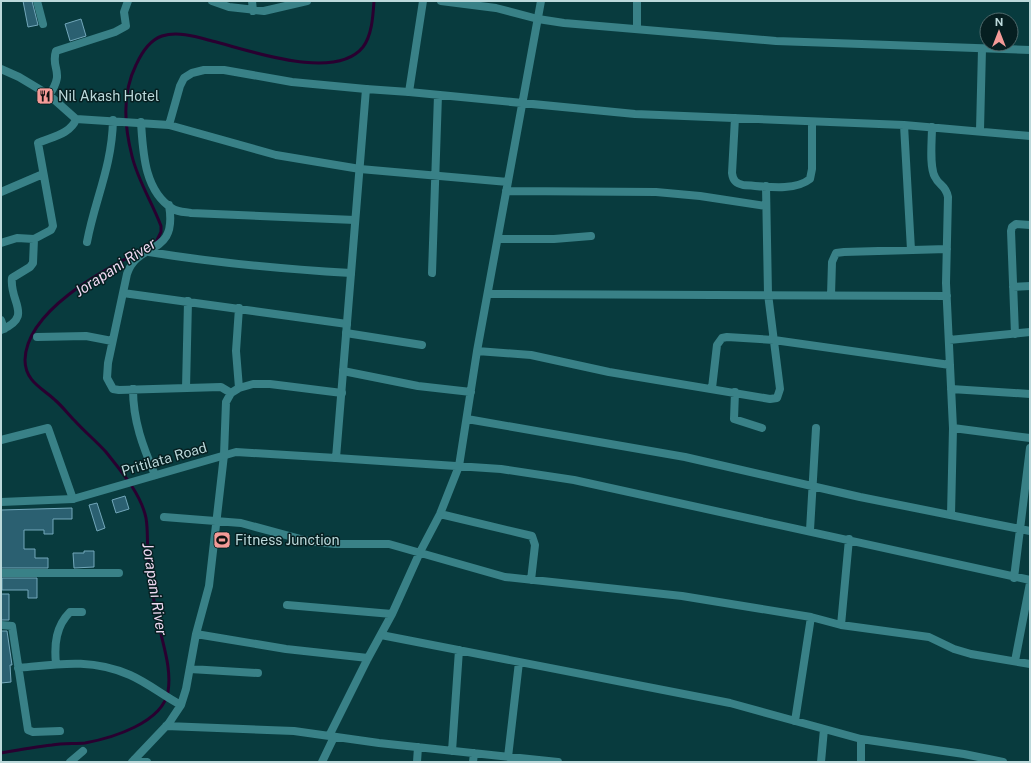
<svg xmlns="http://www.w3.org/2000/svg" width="1031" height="763" font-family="'Public Sans',sans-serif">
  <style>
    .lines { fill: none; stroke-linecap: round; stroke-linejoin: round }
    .stream { stroke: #290030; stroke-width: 3 }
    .building { fill: #2b6071; stroke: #72a7ba }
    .minor { stroke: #398187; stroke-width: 8 }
    .tertiary { stroke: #398187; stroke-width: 8 }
    .labels { text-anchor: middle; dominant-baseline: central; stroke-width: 3; stroke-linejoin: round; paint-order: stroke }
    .poi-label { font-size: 14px; fill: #bcd9db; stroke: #061f21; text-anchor: start }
    .street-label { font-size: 14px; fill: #bcd9db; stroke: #061f21 }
    .water-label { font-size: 15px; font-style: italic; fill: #eed9f1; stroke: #061f21 }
  </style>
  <rect width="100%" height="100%" fill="#083b3e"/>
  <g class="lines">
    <path class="stream" d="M156,242L161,232V226C152,202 138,181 132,156C124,125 122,93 136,65C141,54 150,40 162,36C178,31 197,37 212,41C249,50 335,82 363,47C372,35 373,16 374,1
      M1,753C18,750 35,747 52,745C63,743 74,744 85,743C112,738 162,723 168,692C172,667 162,643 158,620C153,598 149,576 148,554C147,542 148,529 146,518C141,494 121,471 106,452C96,441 85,432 75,421C68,414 62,406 55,400C42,388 25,381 25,360C26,311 103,270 141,251"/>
  </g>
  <path class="building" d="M23,1H32L38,25L28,27Z
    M81,19L86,36L70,41L65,24Z
    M125,496L129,509L116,513L112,500Z
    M97,503L105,528L97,531L89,505Z
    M72,508V519H53V534H44V530H24V549H35V558H48V568H1V510Z
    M84,551H94V567L74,568L73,553H84Z
    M2,578H37V598H28V590H2Z
    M1,594H9V620H1Z
    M1,631H7L12,665H10L11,682L1,683Z"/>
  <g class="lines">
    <path class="minor" d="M37,1L43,24
      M212,1L229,7L264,11L307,1
      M252,1L253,11
      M637,1V29
      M1,69L19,77L49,95L76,119L169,125L276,155L360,169L508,182
      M409,92L635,114L904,125L1030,136
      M49,95C66,71 50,69 56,51L115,32L126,26L124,12L128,1
      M735,118L732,173C733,181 736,183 743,185C763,186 794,192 810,179L812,169V122
      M141,122C143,152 144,191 173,209C178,212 186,212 191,213L355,220
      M169,125L180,86L184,78L192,73L204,70H224L292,82L366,89
      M904,125L911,250
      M932,127C932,140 929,167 935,177C939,186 946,185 948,197L946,283L953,428L1030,438
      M980,130L982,49
      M506,191L656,192L700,196L766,206
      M1,192L43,174
      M169,205C178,258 138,240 127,274L108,363L107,378L113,389L119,390L221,387L231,393
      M498,239H554L591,236
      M87,242C95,199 112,167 113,120
      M1,243L17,238L34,239
      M149,252C216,263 283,269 351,273
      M432,273L438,95
      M1013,287L1030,286
      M123,293L347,324
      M488,294L947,296
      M831,295L832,262L836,253L844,252L947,249
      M239,308L236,351L239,388
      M1,320L4,329
      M1,330C34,316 9,302 12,278L30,267L33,263L34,239L51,230L53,226L38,143C51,137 71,134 76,119
      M346,333L422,345
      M1015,334L1011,231L1012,227L1016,224L1030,225
      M37,337L86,336L112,341
      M949,340L1030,332
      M477,351L531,355L609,372L770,399L777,398L780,389L768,294L766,186
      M343,371L418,386L471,392
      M186,388L188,301
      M712,388L717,345L722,338L727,337L774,340L950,365
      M133,389C133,421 143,447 155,475
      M951,389L1030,394
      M735,392L734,419L762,428
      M467,419L685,457L860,497L1030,531
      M1,440L48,428L73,499
      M336,458L501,469L574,480L1030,580
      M440,514L532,536L535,545L531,580
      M951,515L953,428
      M164,517L241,523L308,541L335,544H389L505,577L682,596L811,617L841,625L929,637L954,649L971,654L1030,664
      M810,530L816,428
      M1,573H119
      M1014,578L1030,448
      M287,605L392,614
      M1,625L12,626L28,730L33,732L60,731
      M841,625L849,539
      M196,634L286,649L368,658
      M381,635L730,703L861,739L964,754L1003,762
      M1015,661L1030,583
      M56,664C54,644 56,626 70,612H82
      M18,668C59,664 91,658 130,675C148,683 164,696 181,705
      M190,669L258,673
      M795,721L811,617
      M166,726L294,731L379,743L558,762
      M329,736L368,658L392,614L420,552L440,514L459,466L477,351L541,1
      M452,751L459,650
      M508,757L519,662
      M134,760L147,762
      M70,762L83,751
      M132,762L169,723L181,705L186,689L196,634L209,586L224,455L226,402L231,393L239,388L253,384H270L342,393
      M322,762L334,737
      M417,762L418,747
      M473,762L474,753
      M821,762L824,729
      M861,762V739"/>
    <path class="tertiary" d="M441,1L496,8L538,19L564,23L776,41L1030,50
      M1,502L73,499L236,452L336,458L366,89L409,92L423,1"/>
  </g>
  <defs>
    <g id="restaurant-square" transform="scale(0.9)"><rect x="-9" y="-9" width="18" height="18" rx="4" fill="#f59b98" stroke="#061f21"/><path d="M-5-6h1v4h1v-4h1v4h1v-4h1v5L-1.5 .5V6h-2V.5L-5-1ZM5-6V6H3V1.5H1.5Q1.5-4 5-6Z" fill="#111"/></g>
    <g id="stadium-square" transform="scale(0.9)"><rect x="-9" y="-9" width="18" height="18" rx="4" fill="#f59b98" stroke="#061f21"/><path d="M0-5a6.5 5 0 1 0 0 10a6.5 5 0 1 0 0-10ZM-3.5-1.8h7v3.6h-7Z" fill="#111"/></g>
  </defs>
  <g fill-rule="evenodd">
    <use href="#restaurant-square" x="45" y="96"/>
    <use href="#stadium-square" x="222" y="540"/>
  </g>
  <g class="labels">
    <g class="poi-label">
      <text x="58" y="96">Nil Akash Hotel</text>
      <text x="235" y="540">Fitness Junction</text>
    </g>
    <g class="street-label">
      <text transform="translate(164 459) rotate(-16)">Pritilata Road</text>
    </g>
    <g class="water-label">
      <text transform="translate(115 267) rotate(-33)">Jorapani River</text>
      <text transform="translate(155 589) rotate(81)">Jorapani River</text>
    </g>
  </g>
  <rect width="1031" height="763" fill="none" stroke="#bcd9db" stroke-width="4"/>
  <g transform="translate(999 32)"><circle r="19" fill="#061f21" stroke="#4f696b"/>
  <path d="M0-3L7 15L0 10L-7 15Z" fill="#f59b98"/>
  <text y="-6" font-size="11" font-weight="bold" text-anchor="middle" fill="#bcd9db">N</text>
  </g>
</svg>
